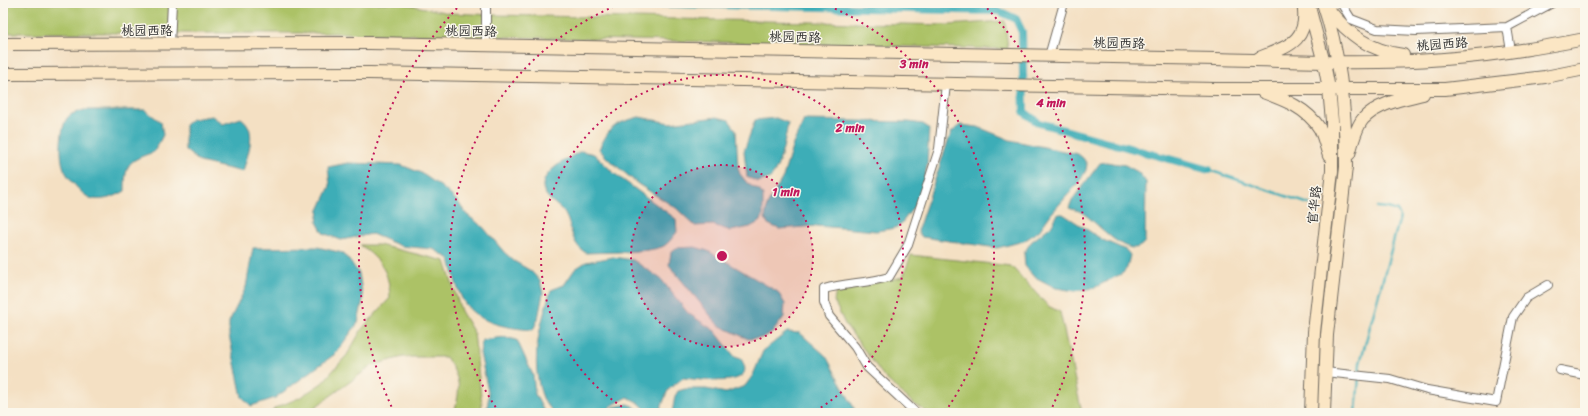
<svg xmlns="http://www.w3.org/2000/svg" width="1588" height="416" font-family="Sriracha,'LXGW WenKai TC',sans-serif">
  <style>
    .green { fill: #acc266; stroke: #6c7648 }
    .water { fill: #3cadb7; stroke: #346c71 }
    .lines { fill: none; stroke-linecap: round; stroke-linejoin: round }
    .stream { stroke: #3cadb7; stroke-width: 2.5 }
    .canal { stroke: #3cadb7; stroke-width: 8 }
    .minor-casing { stroke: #716a60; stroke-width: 10 }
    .secondary-casing { stroke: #716a60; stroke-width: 14 }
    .minor { stroke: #fff; stroke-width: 8 }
    .secondary { stroke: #fbe6c4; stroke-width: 12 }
    .ring { fill: none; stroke: #c2185b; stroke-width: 2; stroke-dasharray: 2 4 }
    .labels { text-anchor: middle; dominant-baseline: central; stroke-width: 3; stroke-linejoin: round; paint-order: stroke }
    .street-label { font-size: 13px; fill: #2b2b2b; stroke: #fbf7ec }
    .centre { fill: #c2185b; stroke: #fbf7ec; stroke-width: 2 }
    .ring-label { font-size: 12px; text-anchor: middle; font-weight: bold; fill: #c2185b; stroke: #fbf7ec; stroke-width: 3; stroke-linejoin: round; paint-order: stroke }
  </style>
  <rect width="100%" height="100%" fill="#fbf7ec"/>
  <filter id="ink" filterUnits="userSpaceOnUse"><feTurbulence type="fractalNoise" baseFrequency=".025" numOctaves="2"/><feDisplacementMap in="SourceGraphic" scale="8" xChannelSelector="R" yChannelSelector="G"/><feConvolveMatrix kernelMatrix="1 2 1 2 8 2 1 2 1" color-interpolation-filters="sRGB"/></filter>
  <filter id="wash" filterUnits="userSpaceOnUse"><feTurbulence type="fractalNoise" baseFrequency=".012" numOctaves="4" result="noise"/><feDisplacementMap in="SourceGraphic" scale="16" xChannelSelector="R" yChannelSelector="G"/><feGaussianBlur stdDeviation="0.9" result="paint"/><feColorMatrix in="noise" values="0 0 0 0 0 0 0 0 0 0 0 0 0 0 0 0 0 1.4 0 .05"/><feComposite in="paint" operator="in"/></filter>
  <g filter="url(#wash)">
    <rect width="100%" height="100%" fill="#f4e0c3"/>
    <path class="green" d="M3,3H401L449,13L496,15L948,25L1005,21L1008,49L340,33H6L3,30Z
      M360,245H379L445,261L461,311L474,333L482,405L480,413H454C461,387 461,380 446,357H403L373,365L307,413H271L275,408L299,398L322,383L347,355L362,329L390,298C389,270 381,261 360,245Z
      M911,255L1011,266L1048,306L1060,312L1082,413H929L914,404L885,378L845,324L834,301L836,291L903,277Z"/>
    <path class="water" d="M84,110H145L161,122L163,135L154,152C128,161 125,163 125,191C115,197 101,202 90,198C82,195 67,177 64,169C59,157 60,128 67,118C71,113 78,112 84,110Z
      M212,116L223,124L241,118C259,130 247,155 243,172L200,162L185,150V125L192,119Z
      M639,117L670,123L717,117L729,120L736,130L738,168L740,174L748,184L760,191L763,196V215L761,221L750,227L731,231L713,225L695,226L676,208L638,184L607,158L599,149C611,125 614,124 639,117Z
      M776,118L788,123C786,135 780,170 770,178C767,180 761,181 758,182L747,177L744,151L755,120Z
      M804,120L909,122L923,124L929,128L927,166L921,192L916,204L900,225L895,228L876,231L817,226L779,229L768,224L765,218L767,205L783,177L793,144Z
      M960,125L978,127L1010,140L1078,154L1083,158L1087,164L1086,170L1080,181L1051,214L1039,231L1024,241L997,248L922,237L918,232L919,226L951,133Z
      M581,151L594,154L615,174L676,219L677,232C673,237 669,243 664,246C650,253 603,252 586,253C571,244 573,230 566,216C563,208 552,203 547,196C531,176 567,159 581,151Z
      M1106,162L1125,165L1138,172L1146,182L1145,241C1130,265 1096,220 1081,212C1078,210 1073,210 1069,208L1072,200L1100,163Z
      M348,163L401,165L421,173L443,188L458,202L466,214L483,227L504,252L514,261L531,271L540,281L543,293L538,319L533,330C506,328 471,323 460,294C455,283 453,270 450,259L433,249L401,246L372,234L341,240L323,233L317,222L319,210L330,186L328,167Z
      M1058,214H1063L1103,240L1126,250L1130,255L1127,268L1123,273L1094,288L1075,291L1056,288L1033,276L1025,266L1024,253L1031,242L1051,226Z
      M317,247L343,253L359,273L363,299L358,323L335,354L275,398L251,406L242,397L229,335V322L246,287L253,248Z
      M695,247L708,251L778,292L785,304L784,317L772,333L761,338L748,339L718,325L669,265L671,252L676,248Z
      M613,257L633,260L661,279L688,313L715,331L735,357L741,359C761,390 696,379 683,378L668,390L659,413H649L639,403L628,397L611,406L605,413H554C550,408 545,403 543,398C529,362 540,325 551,290L564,285L575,269L586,262Z
      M787,332L800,333L826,356L854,408L855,413H672L675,396L678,391L685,389H706L726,393L745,386L753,375L763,351Z
      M504,337L517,340L533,375L535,394L545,413H486L489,396L480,353L482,340Z
      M628,404L635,407L639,413H607L614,407Z"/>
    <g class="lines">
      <path class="stream" d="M1209,170L1309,204
        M1356,413L1360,363L1400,217L1397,211L1388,208L1377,207"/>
      <path class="canal" d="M631,3L999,11L1016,19L1022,32L1024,112L1039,123L1209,170"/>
    </g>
  </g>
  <g filter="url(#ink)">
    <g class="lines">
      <g class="minor-casing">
        <path id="minor" d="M486,3V45
          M1341,3L1351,19L1377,29L1416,31L1507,27L1552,3
          M1507,27L1511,51
          M170,44L172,3
          M1049,56L1064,3
          M1560,370L1585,375
          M1325,372L1390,379L1427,390L1496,402L1513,317L1526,298L1548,285
          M916,413L867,367L855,347L829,316L824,302V289C846,283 868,283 889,277L908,245L939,149L946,84"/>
      </g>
      <g class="secondary-casing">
        <path id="secondary" d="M1308,3L1324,63L1329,89L1332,121V171L1314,332L1311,413
          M1323,3C1341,56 1346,111 1346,167L1327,335L1324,413
          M1329,10C1349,35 1370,51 1403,55
          M3,44L370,43L1216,59C1292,61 1368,65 1444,59C1491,56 1539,48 1585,39
          M1259,58C1289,46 1310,41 1303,3
          M3,74L369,73L1216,89H1445L1545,77L1585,69
          M1263,92C1285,100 1307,108 1320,129C1324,137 1326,147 1329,156
          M1349,154C1352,144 1356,127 1363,119C1378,103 1403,99 1423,94"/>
      </g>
      <use href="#minor" class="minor"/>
      <use href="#secondary" class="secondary"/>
    </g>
  </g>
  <circle cx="722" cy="256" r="91" fill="#c2185b" fill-opacity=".12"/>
  <g class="ring">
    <circle cx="722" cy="256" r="91"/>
    <path d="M632 413A181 181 0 1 1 812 413"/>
    <path d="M499 412A272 272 0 0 1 620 4M824 4A272 272 0 0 1 945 412"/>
    <path d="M394 412A363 363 0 0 1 461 4M983 4A363 363 0 0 1 1050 412"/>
  </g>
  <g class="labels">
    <g class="street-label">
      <text x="147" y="30">桃园西路</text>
      <text transform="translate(471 31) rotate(1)">桃园西路</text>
      <text transform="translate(795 37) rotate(1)">桃园西路</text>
      <text transform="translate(1119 43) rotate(1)">桃园西路</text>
      <text transform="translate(1442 44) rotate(-4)">桃园西路</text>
      <text transform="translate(1314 205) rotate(-84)">官华路</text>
    </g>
  </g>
  <circle cx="722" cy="256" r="6" class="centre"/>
  <g class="ring-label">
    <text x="914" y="68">3 min</text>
    <text x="1051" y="107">4 min</text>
    <text x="850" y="132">2 min</text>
    <text x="786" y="196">1 min</text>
  </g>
  <rect width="1588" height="416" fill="none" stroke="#fbf7ec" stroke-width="16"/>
</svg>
